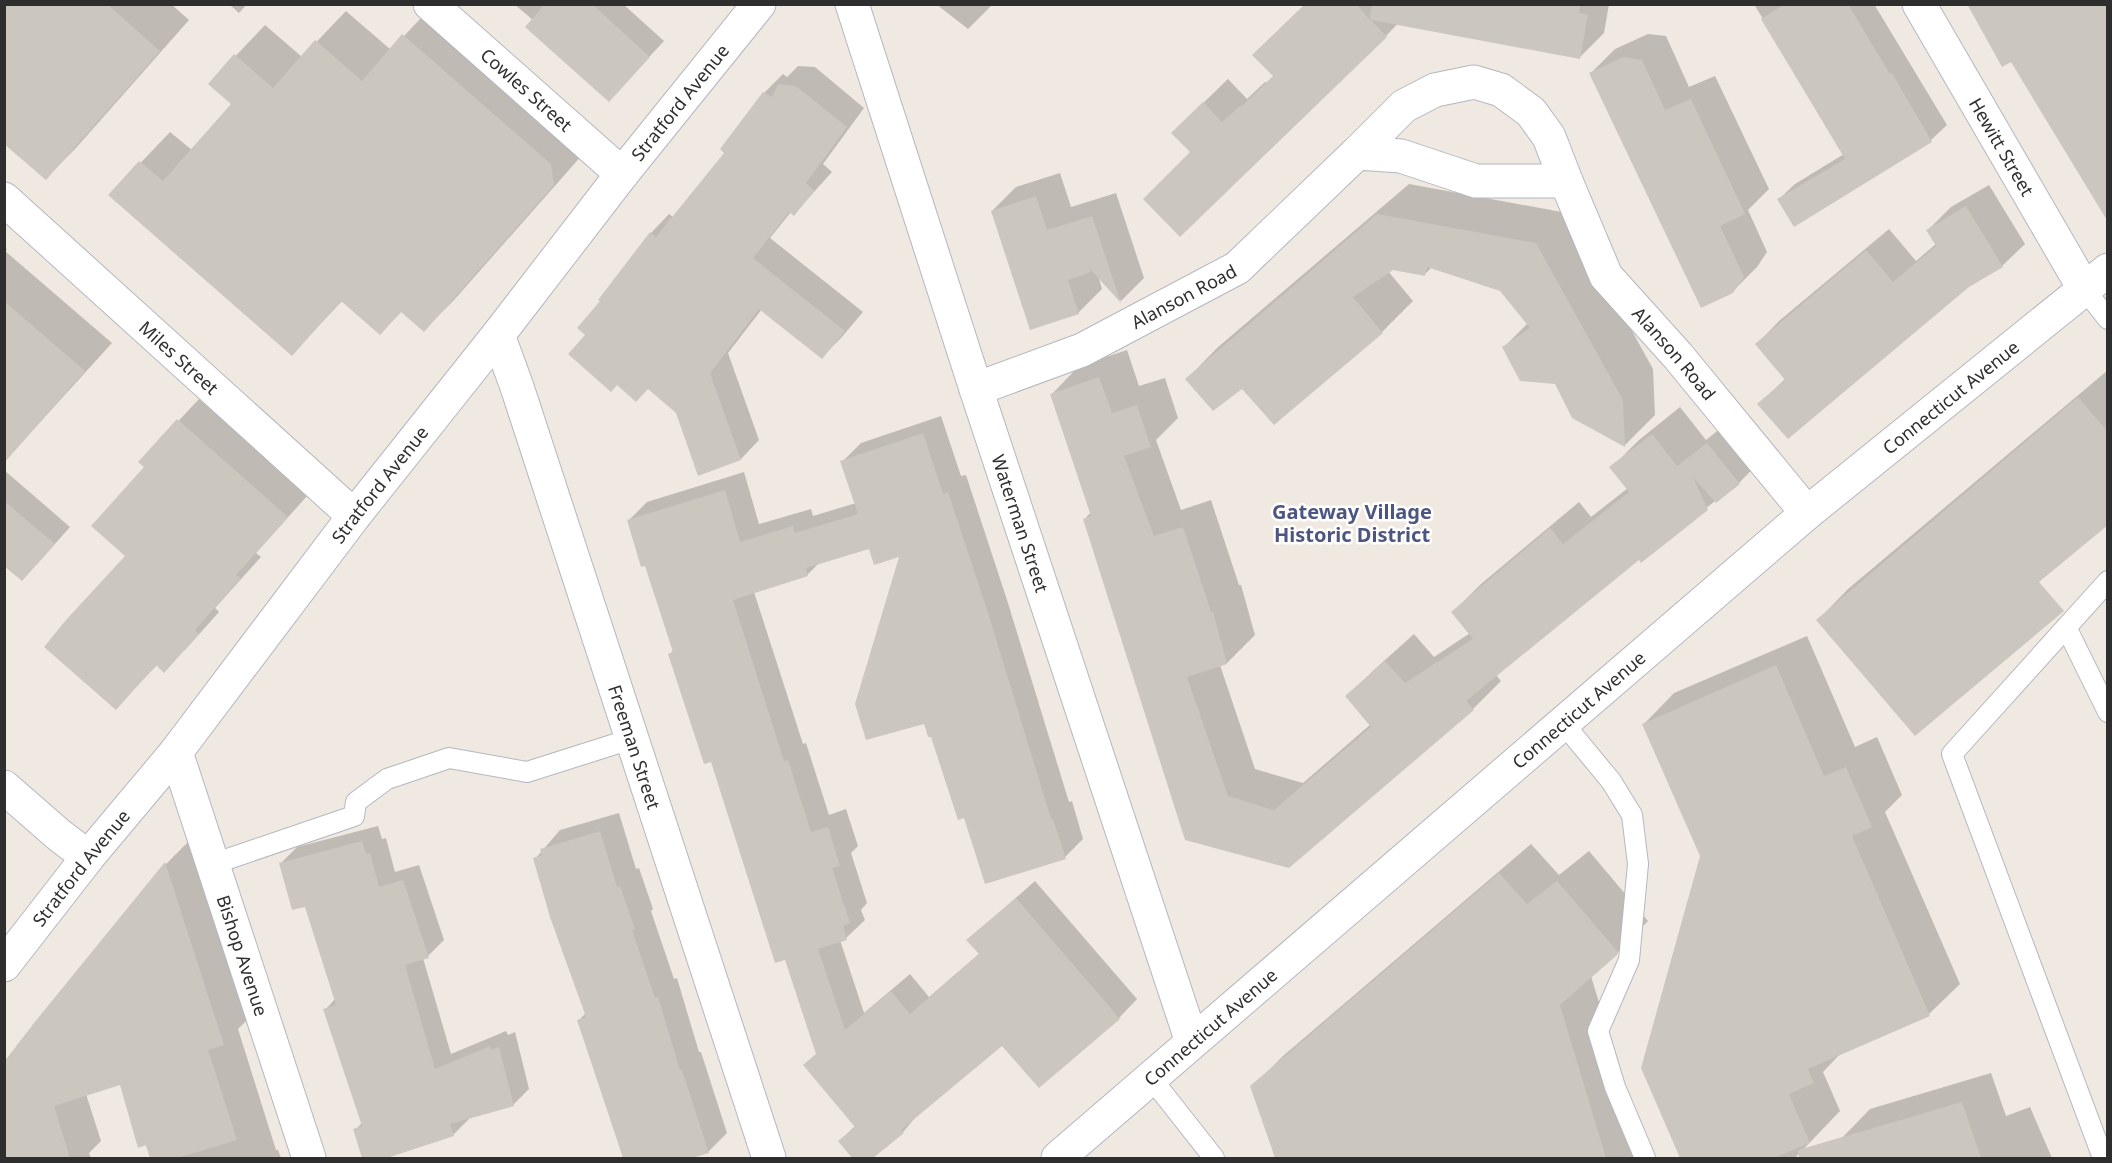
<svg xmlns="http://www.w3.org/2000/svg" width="2112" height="1163" font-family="'Noto Sans',sans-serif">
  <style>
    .shadow { fill: #0003 }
    .building { fill: #cbc7bf }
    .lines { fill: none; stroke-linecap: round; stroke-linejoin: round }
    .service-casing { stroke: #b4b7c1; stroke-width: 22 }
    .minor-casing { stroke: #b4b7c1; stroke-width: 35 }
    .secondary-casing { stroke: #b4b7c1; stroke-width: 35 }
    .service { stroke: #fff; stroke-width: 20 }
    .minor { stroke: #fff; stroke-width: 33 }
    .secondary { stroke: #fff; stroke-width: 33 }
    .labels { text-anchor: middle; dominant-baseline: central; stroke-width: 5; stroke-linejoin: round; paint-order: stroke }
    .street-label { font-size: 18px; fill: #2e2e2e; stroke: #fff }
    .neighbourhood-label { font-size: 20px; font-weight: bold; fill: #4d5680; stroke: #fff }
  </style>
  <rect width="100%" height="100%" fill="#efe9e1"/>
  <path class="shadow" d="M4,4H171L189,20L76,148L46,178Z
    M229,4H247L239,13Z
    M514,4H623L664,41L609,100L533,20Z
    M936,4H993L968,29Z
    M1306,4H1609L1604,33L1580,57L1405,16L1386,36L1192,152L1197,109L1228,79L1247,99L1265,82L1268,83L1275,76Z
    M1754,4H1874L1947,125L1931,140L1795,225L1779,199L1795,184L1844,154Z
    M433,5L583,154L454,300L424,330L402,311L380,333L343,300L292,354L110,195L170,132L192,150L233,104L210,83L265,25L302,57L346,11L391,50Z
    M1648,34L1666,36L1689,87L1715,76L1769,189L1748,210L1767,252L1757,267L1732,292L1591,73L1615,49Z
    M798,66L815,67L864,108L823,164L832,172L794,214L791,212L770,238L863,312L841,338L822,357L762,309L728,353L759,440L741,459L677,412L587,335L602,301L651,233L669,214L673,217L726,153L764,93L783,74L787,77Z
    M1060,173L1071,207L1116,193L1144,278L1121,301L1098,275L1102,289L1078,313L992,211L1016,187Z
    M1409,184L1567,213L1653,369L1655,415L1625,445L1556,383L1504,347L1528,323L1501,289L1432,267L1425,274L1392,269L1388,271L1413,301L1382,332L1274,423L1242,387L1187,379L1217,348Z
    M1989,185L2025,244L2002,266L1759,404L1786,378L1757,344L1779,321L1889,229L1916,261L1936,244L1928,230L1951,207Z
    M4,247L7,249L5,251L112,343L4,462Z
    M1127,350L1139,386L1165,378L1178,418L1156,440L1181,510L1211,500L1239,585H1241L1255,635L1227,663L1220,665L1255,769L1303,783L1371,724L1347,696L1375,669L1414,634L1434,657L1470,633L1453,612L1481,584L1579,502L1591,517L1628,488L1611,468L1639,440L1680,407L1706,440L1736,416L1766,455L1739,483L1640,558L1496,675L1501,681L1473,709L1288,866L1186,838L1084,520L1091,512L1052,394L1079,366Z
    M2108,370V523L1818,620L1848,589Z
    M199,399L308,495L256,553L261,557L215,608L219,612L185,650L157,665L116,708L127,556L146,467L140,462Z
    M941,416L961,476L966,475L1007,600L1069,802L1072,801L1083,839L1065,857L901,555L870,547L820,562L807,575L754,592L803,744L806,743L829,815L846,809L858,846L851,853L867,903L861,910L865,920L846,938L840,940L864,1013L910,974L929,997L980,953L968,940L1035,881L1137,999L1119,1018L1039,1086L1002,1044L920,1112L903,1132L870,1158H854L840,1141L856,1125L817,1053L786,958L712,760L670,654L674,649L646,564L629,520L647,502L744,472L759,524L811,509L813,516L856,503L842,462L861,443Z
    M4,470L70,527L38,563L4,564Z
    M1807,636L1855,747L1877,737L1902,795L1885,812L1960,984L1929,1014L1842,1052L1823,1072L1840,1111L1795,1158H1682L1642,1068L1701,856L1644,724L1674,693Z
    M619,813L636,869L639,868L653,909L651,911L674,979L677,978L699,1052H701L727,1133L708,1152L687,1158H624L579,1020L586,1013L535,859L560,830Z
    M378,826L382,839L386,838L395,872L419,865L444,940L428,956L423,958L451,1054L506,1031L508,1035L515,1032L529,1089L513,1105L468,1117L469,1119L453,1135L382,1158H364L355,1130L363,1122L325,1010L335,999L306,905L281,863L297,847Z
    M194,836L251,1016L238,1029L276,1150H278L281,1158H151L121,1083L86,1094L101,1141L89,1153L91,1158H4V1063L167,863Z
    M1531,844L1559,875L1589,851L1648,921L1616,954L1591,976L1646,1158H1276L1252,1087L1283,1056Z
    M1991,1073L2006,1116L2030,1107L2052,1158H1847L1841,1139L1870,1109Z"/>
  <path class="building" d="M4,4H107L160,51L46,180L4,144Z
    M545,4H592L650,57L609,102L525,27Z
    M1305,4H1356L1370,20L1372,4H1580L1579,13L1588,15L1580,59L1371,20L1387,37L1180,237L1143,199L1190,152L1171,133L1203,102L1222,122L1240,106H1242L1273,76L1252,55Z
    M1785,4H1848L1890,74L1892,73L1932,142L1794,227L1777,199L1845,159L1761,19Z
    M1967,4H2108V222L2011,62L2002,67Z
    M402,34L551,164L554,185L424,332L401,312L380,335L341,301L292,356L108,195L139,161L163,181L231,104L208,84L234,54L273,88L315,40L362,81Z
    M1623,57L1642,60L1665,110L1691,99L1745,214L1720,226L1744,277L1733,293L1701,308L1589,73Z
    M778,84L796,86L847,127L806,183L814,191L794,216L789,212L753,258L845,331L822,359L759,309L710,373L741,460L698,476L676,413L648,389L636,402L617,385L611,392L568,354L585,335L577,328L600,301L598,300L650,232L656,237L724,153L720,149L763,92L772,97Z
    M1036,196L1047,230L1092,216L1121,303L1090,269L1091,272L1068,280L1079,314L1030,330L991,211Z
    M1966,206L2003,267L1969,287L1788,439L1757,404L1785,380L1755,344L1866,250L1893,282L1936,246L1926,230Z
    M1377,214L1536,243L1623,400L1625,447L1572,418L1555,384L1520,381L1502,347L1530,328L1500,291L1427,267L1425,276L1393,270L1353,297L1383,333L1274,425L1242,389L1213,411L1185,379Z
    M4,301L85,371L4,463Z
    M1099,377L1112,413L1137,405L1151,447L1124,456L1154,536L1183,527L1211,612H1213L1227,664L1187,677L1228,796L1274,810L1371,727L1345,696L1385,661L1405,683L1473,639L1451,612L1550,528L1563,544L1629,492L1609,467L1652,434L1677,466L1707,443L1740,484L1716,503L1693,477L1708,510L1641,563L1639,560L1466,701L1474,710L1289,868L1185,840L1083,519L1091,516L1050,394Z
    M2078,397L2108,432V525L2039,582L2064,611L1915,736L1816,620Z
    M177,419L288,517L236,575L241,578L195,630L199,634L164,673L156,665L116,710L44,647L66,620L125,556L91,526L144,467L138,462Z
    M923,433L943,494L948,492L990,619L1051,819H1053L1066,859L985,884L964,818L958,820L931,737H928L924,724L866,740L855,704L899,557L874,565L869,549L806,568L808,576L733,600L784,761L788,760L811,832L828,827L840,866L832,868L850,923L843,926L847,940L818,949L845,1030L891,991L910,1014L979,954L966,940L1016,898L1120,1019L1039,1088L1002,1046L901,1130L904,1133L873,1158H852L838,1141L855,1127L803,1065L816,1054L785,960L775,963L711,762L704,764L668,654L673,652L645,566L641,567L627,520L725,490L740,542L793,526L795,533L858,514L840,461Z
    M4,501L55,544L22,581L4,566Z
    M1776,665L1824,776L1846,767L1872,827L1852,836L1930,1016L1808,1069L1814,1083L1789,1094L1810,1143L1774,1158H1680L1641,1068L1700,856L1642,724Z
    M600,831L617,887L620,886L635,929L632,930L655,998L658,997L680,1070H682L709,1153L692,1158H623L577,1020L586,1017L550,917L533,858L542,855L540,849Z
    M362,841L366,854L370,853L379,887L403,880L429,958L405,965L435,1069L490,1046L491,1050L499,1047L514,1106L450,1124L454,1136L387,1158H362L353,1129L362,1126L323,1009L336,1005L305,907L292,910L279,863Z
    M165,862L224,1045L208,1050L237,1140L177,1158H150L146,1145L138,1148L120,1085L54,1106L70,1158H4V1062L34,1023Z
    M1499,873L1527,904L1557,881L1618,952L1617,955L1560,1005L1606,1158H1275L1250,1086Z
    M1962,1102L1981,1158H1799L1798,1150Z"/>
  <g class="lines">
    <g class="service-casing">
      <path id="service" d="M2085,290L2108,319
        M2066,627L2108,712
        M1563,723L1611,781L1632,815L1638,864L1629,960L1598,1031L1615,1087L1645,1158
        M213,864L354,816L356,802L387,779L449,758L527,772L631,739
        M1151,1078L1214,1158
        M2103,1158L1952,754L2108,581"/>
    </g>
    <g class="minor-casing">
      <g id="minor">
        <path id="s1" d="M430,4L622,174"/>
        <path id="s2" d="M852,4L976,389L1192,1042"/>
        <path id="s3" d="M1919,4L2085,290"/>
        <path d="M1357,153L1404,106L1435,90L1474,82L1501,90L1531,112L1549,137L1566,181"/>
        <path id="s4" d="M4,199L354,516"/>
        <path id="s5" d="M498,335L517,387L769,1158"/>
        <path id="s6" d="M976,389L1082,350L1237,268L1357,153L1401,156L1476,181H1566L1606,276L1678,356L1807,513"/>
        <path id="s7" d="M176,752L309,1158"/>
        <path d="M4,787L59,835L88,857"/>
      </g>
    </g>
    <g class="secondary-casing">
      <g id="secondary">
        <path id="s8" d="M4,965L88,857L176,752L354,516L498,335L622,174L759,4"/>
        <path id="s9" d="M1058,1158L1807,513L2108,270"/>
      </g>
    </g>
    <use href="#service" class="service"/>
    <use href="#minor" class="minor"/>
    <use href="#secondary" class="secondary"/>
  </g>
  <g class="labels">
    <g class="street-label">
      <text stroke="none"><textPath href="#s1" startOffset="129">Cowles Street</textPath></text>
      <text stroke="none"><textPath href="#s8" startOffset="1096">Stratford Avenue</textPath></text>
      <text stroke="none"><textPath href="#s3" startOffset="165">Hewitt Street</textPath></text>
      <text stroke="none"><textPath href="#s6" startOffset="228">Alanson Road</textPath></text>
      <text stroke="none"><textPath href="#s6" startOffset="874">Alanson Road</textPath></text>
      <text stroke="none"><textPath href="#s4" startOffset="236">Miles Street</textPath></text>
      <text stroke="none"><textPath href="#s9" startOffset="1173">Connecticut Avenue</textPath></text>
      <text stroke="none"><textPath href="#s8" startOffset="610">Stratford Avenue</textPath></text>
      <text stroke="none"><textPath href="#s2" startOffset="546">Waterman Street</textPath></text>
      <text stroke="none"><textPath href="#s9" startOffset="687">Connecticut Avenue</textPath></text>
      <text stroke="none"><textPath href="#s5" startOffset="434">Freeman Street</textPath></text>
      <text stroke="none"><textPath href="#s8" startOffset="124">Stratford Avenue</textPath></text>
      <text stroke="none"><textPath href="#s7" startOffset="214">Bishop Avenue</textPath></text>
      <text stroke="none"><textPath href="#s9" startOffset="201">Connecticut Avenue</textPath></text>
    </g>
    <g class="neighbourhood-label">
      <text x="1352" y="511">Gateway Village<tspan x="1352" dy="23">Historic District</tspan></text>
    </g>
  </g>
  <rect width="2112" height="1163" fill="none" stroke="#2e2e2e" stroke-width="12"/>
</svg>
